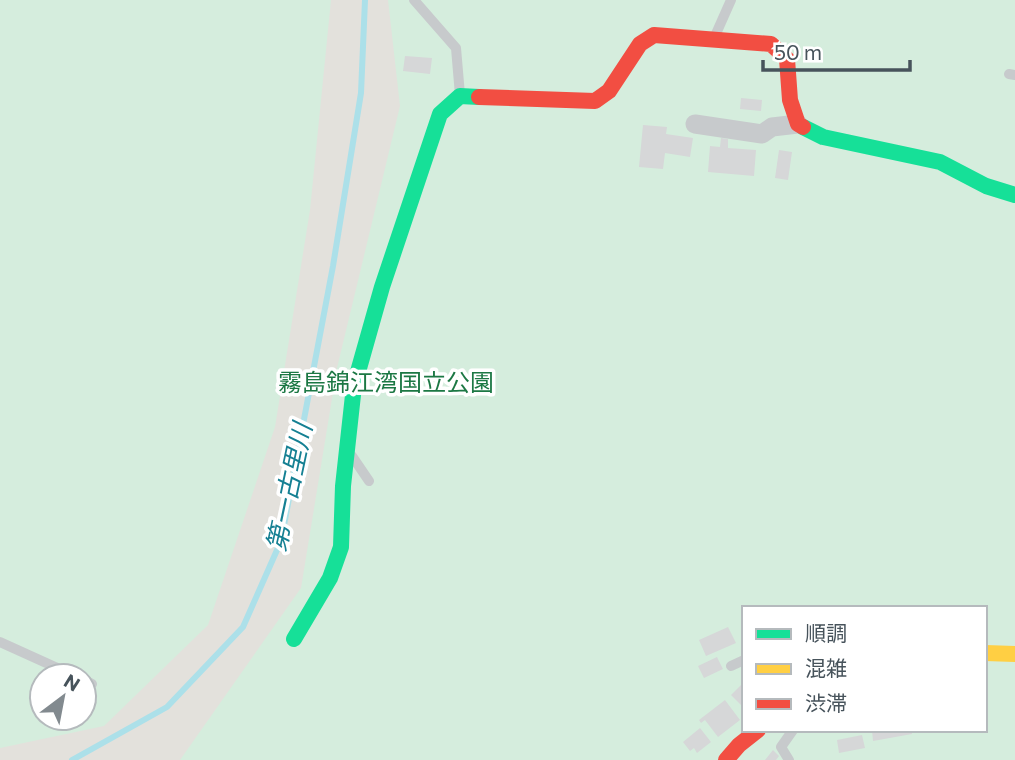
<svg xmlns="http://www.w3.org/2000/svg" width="1015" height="760" font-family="Commissioner,'Noto Sans JP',sans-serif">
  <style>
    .green { fill: #d5eddd; fill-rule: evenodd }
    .sand { fill: #e3e1dc }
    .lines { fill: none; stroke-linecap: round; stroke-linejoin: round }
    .stream { stroke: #ace0e9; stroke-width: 6 }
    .building { fill: #d6d7d8 }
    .lane { stroke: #c7cacc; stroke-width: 10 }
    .street { stroke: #c7cacc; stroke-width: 19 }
    .fast { stroke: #16e098; stroke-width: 16 }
    .slow { stroke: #ffcf43; stroke-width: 16 }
    .jam { stroke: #f24e42; stroke-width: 16 }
    .labels { text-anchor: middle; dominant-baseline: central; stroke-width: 7; stroke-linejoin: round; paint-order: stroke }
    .park-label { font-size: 24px; fill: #1c7844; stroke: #fff }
    .water-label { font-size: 26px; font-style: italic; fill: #158093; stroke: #fff }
  </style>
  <rect width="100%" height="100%" fill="#f0efef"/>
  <path class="green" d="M0,0H1015V760H0ZM744,608H985V730H744ZM42,676H84V718H42Z"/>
  <path class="sand" d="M331,0H388L400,106L337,368L301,588L180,760H0V748L104,726L208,625L275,427L310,210Z"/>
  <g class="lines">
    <path class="stream" d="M72,760L167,707L243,627L281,541L333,266L361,93L365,0"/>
  </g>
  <path class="building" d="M405,56L432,58L430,74L403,71Z
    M741,98L762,100L761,111L740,109Z
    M643,125L667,127L666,134L693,138L690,157L665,153L663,169L639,167Z
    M721,138L728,139V148L756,150L754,176L708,172L710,146L720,147Z
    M779,150L792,152L788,180L775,178Z
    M728,627L736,643L706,656L699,640Z
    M717,657L723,669L704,678L698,666Z
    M744,682V708L731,695Z
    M725,700L740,720L718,737L705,720L701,723L699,720Z
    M700,728L711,742L697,753L694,748L690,751L683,742Z
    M872,730H911L912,734L873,741Z
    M862,735L865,748L839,753L837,740Z
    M773,750L779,756L776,760H765Z"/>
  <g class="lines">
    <path class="lane" d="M414,0L456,48L460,95
      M715,36L731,0
      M1009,74L1015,75
      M352,456L369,481
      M0,642L75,676
      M731,666L744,660
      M84,680L92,684
      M789,760L781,747L793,730"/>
    <path class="street" d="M695,124L762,134L772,127L798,124"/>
    <path class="fast" d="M803,127L823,137L940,162L986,186L1015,195
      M294,639L330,578L341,547L343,486L354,386L382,287L440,114L460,96L479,97"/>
    <path class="slow" d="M985,653L1015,654"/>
    <path class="jam" d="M479,97L595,101L609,91L640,44L654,35L771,44L787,59L790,100L798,124L803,127
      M726,760L739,745L758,730"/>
  </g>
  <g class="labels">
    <g class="park-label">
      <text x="386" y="381">霧島錦江湾国立公園</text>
    </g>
    <g class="water-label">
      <text transform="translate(288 487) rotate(-78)">第一古里川</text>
    </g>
  </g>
  <rect x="742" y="606" width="245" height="126" fill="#ffffff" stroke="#b5babd" stroke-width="2"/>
  <rect x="756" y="629" width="35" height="10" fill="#16e098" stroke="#b5babd" stroke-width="2"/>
  <text x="805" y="641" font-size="21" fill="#47535b">順調</text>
  <rect x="756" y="664" width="35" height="10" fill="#ffcf43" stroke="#b5babd" stroke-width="2"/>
  <text x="805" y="676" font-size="21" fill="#47535b">混雑</text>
  <rect x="756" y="699" width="35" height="10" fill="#f24e42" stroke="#b5babd" stroke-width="2"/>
  <text x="805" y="711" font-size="21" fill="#47535b">渋滞</text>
  <g transform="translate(63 697) rotate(32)"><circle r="33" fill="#ffffff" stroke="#b5babd" stroke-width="2"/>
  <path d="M0-5L12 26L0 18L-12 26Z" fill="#828a8f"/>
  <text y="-10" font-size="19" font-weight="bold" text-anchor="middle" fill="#47535b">N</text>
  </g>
  <path d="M763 60v10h147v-10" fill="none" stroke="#47535b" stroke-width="3.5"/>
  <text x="774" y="60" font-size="21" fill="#47535b" stroke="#ffffff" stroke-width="5" paint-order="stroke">50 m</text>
</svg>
